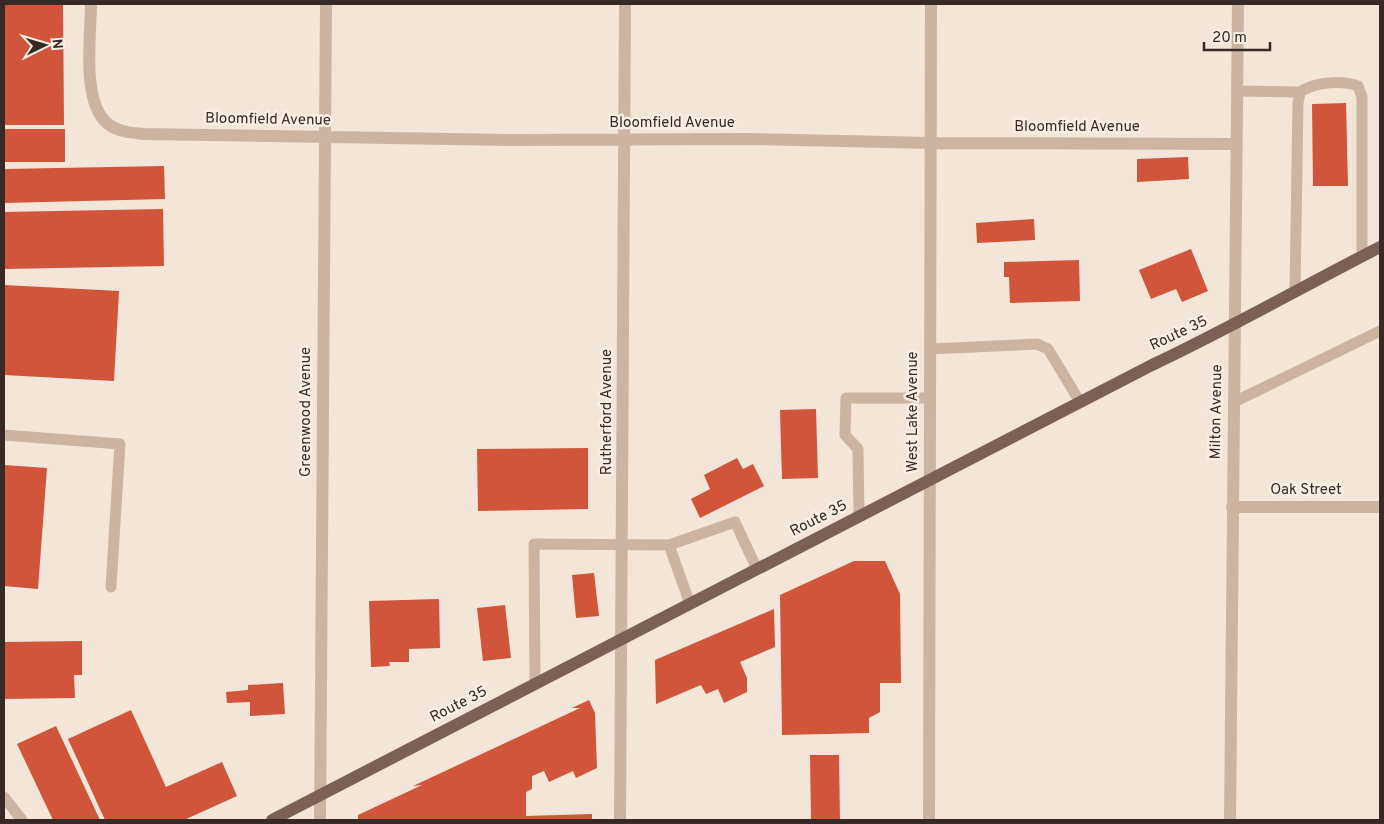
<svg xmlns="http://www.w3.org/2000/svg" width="1384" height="824" font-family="Overpass,sans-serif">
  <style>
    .building { fill: #d0553a }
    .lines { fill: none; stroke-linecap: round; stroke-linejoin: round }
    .service { stroke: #ccb4a3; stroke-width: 11 }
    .minor { stroke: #ccb4a3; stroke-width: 12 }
    .primary { stroke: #7a6056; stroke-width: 12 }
    .labels { text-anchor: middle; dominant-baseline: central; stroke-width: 5; stroke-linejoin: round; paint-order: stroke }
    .street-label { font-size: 15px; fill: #372a26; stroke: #fbefe5 }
  </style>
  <rect width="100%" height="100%" fill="#f3e5d8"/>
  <path class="building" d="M4,4H63L64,125H4Z
    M1346,103L1348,186H1313L1312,104Z
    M4,129H65V162H4Z
    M1188,157L1189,179L1137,182V159Z
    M164,166L165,199L4,203V169Z
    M163,209L164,266L4,269V212Z
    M1034,219L1035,240L977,243L976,223Z
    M1191,249L1208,291L1182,302L1176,289L1151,299L1139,270Z
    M1079,260L1080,301L1010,303L1009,277H1004V262Z
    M4,285L119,291L114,381L4,375Z
    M816,409L818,478L782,479L780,410Z
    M588,448V509L478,511L477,449Z
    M737,458L743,469L753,464L764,486L700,518L691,499L710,489L704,475Z
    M4,465L47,468L38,589L4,586Z
    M854,561H885L900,594L901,683H880V712L869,718V733L782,735L780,595Z
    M594,573L599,616L576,618L572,575Z
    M439,599L440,648L409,649V662H389L390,666L371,667L369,601Z
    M505,605L511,658L483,661L477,608Z
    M774,609L775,647L740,662L747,678V692L724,703L718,689L706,694L701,685L656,704L655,660Z
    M82,641V675H74L75,698L4,699V642Z
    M283,683L285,714L250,716V702L227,703L226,692L248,690V685Z
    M589,700L595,713L597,768L576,778L573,771L549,782L544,771L532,776V789L526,792V816L592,814V820H358V815L422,785L413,786L580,708H572Z
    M131,710L166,787L222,762L237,796L184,820H105L68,739Z
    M56,726L100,820H53L17,744Z
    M810,755H839L840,820H811Z"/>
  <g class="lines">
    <path class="service" d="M1238,91L1300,92
      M1295,291L1298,103L1300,92C1315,82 1341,80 1358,86L1362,97V256
      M930,349L1037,344L1048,349L1080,402
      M1234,402L1380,331
      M4,435L120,444L111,587
      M859,517L858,449L845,435L846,398H929
      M669,545L690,604
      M535,684L534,544L669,545L735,522L757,569
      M4,797L22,820"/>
    <path class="minor" d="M91,4C91,35 81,103 108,124C118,132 133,133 145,134L509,140L747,139L932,143L1237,144
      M1232,507H1380
      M320,820L326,4
      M620,820L625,4
      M929,820L931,4
      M1230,820L1238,4"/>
    <path class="primary" d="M272,820L1152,365C1230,328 1304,286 1380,247"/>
  </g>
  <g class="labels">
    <g class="street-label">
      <text transform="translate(268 120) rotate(1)">Bloomfield Avenue</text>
      <text x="672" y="123">Bloomfield Avenue</text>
      <text x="1077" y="127">Bloomfield Avenue</text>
      <text transform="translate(1179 334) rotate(-25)">Route 35</text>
      <text transform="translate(306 412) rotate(-90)">Greenwood Avenue</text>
      <text transform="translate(607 412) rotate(-90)">Rutherford Avenue</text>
      <text transform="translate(913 412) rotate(-90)">West Lake Avenue</text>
      <text transform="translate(1217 412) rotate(-89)">Milton Avenue</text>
      <text x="1306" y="490">Oak Street</text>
      <text transform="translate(819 519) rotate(-27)">Route 35</text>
      <text transform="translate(459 705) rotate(-27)">Route 35</text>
    </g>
  </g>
  <rect width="1384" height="824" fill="none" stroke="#372a26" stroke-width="10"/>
  <g transform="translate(45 45) rotate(85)" stroke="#fbefe5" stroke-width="4" paint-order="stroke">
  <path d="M0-4L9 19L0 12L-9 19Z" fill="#372a26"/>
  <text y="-8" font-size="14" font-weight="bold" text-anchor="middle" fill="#372a26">N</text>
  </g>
  <path d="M1204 42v8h66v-8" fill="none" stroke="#372a26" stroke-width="2.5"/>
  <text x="1212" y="42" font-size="15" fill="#372a26" stroke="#fbefe5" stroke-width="4" paint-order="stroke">20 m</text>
</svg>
